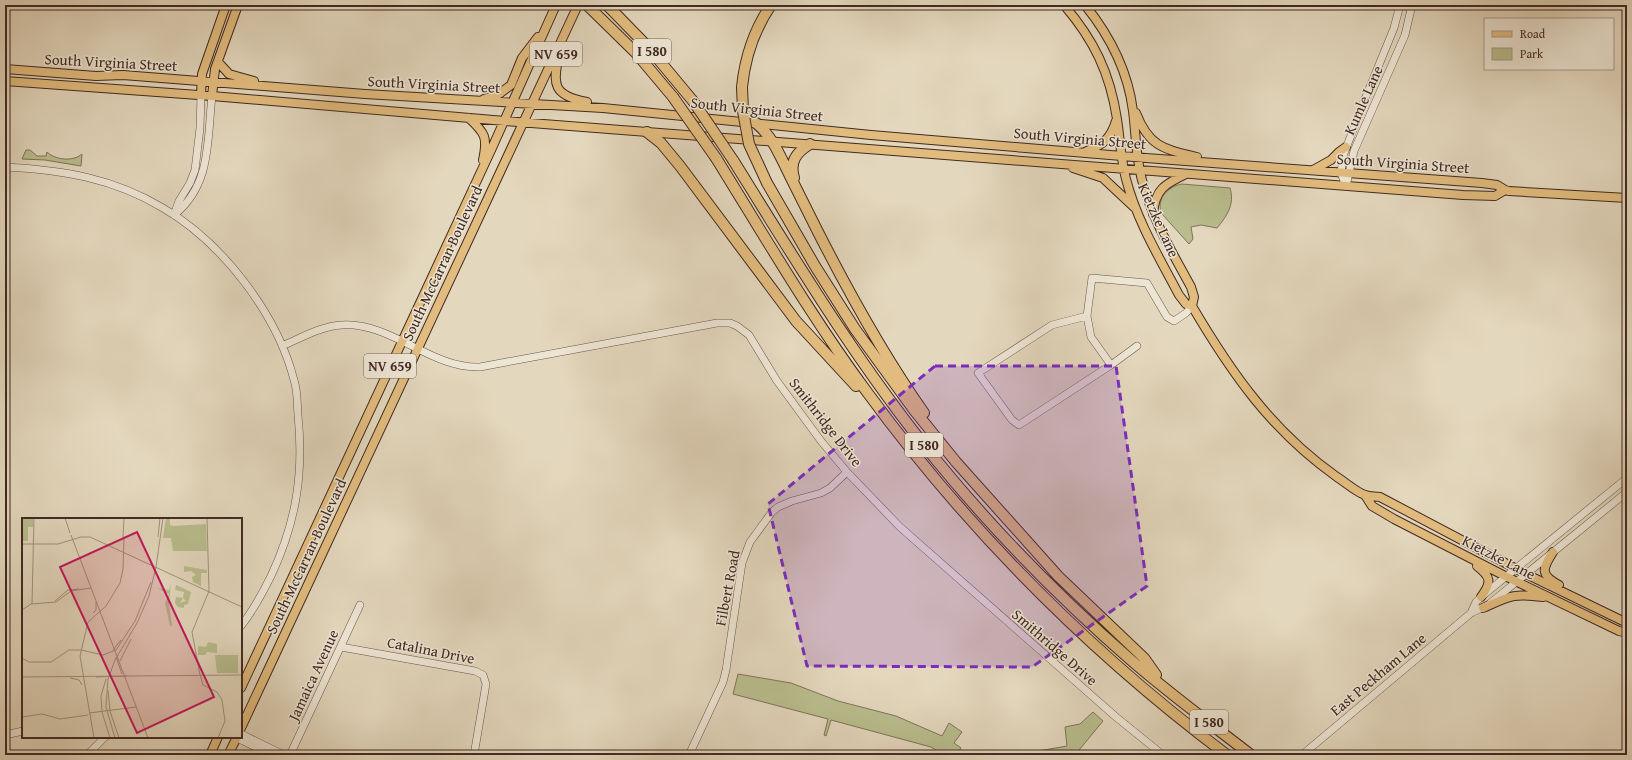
<svg xmlns="http://www.w3.org/2000/svg" width="1632" height="760" font-family="'Gentium Book Plus',serif">
  <style>
    .green { fill: #b9bd8e; stroke: #7d7458 }
    .lines { fill: none; stroke-linecap: round; stroke-linejoin: round }
    .minor-casing { stroke: #6a5549; stroke-width: 8 }
    .major-casing { stroke: #412a22; stroke-width: 10 }
    .highway-casing { stroke: #412a22; stroke-width: 12 }
    .minor { stroke: #ede5d4; stroke-width: 7 }
    .major { stroke: #e2bc7e; stroke-width: 8 }
    .highway { stroke: #e2bc7e; stroke-width: 10 }
    .highway-bridge-casing { stroke: #412a22; stroke-width: 12; stroke-linecap: butt }
    .highway-bridge { stroke: #e2bc7e; stroke-width: 10 }
    .marked { fill: #7b2cbf; fill-opacity: 0.2; stroke: #7b2cbf; stroke-width: 3; stroke-dasharray: 8 5; stroke-linejoin: round }
    .labels { text-anchor: middle; dominant-baseline: central; stroke-width: 3; stroke-linejoin: round; paint-order: stroke }
    .shield { fill: #ede5d4; stroke: #756257; stroke-width: 1 }
    .shield-label { font-size: 14px; font-weight: bold; fill: #412a22 }
    .street-label { font-size: 15px; fill: #412a22; stroke: #ede5d4 }
    .inset-road { fill: none; stroke: #a2927f; stroke-width: 1 }
    .view { fill: #c2185b; fill-opacity: 0.15; stroke: #c2185b; stroke-width: 2 }
    .inset-edge { fill: none; stroke: #412a22; stroke-width: 2 }
  </style>
  <rect width="100%" height="100%" fill="#e3d7bd"/>
  <filter id="stains"><feTurbulence type="fractalNoise" baseFrequency=".005" numOctaves="4"/><feColorMatrix values="0 0 0 0 .2 0 0 0 0 .09 0 0 0 0 .02 0 0 0 .5 -.17"/></filter>
  <radialGradient id="worn" r=".72"><stop offset=".6" stop-color="#630" stop-opacity="0"/><stop offset="1" stop-color="#630" stop-opacity=".3"/></radialGradient>
  <path class="green" d="M26,150H30L37,156H46L47,152C55,160 73,162 82,154L81,166L45,160L22,159Z
    M1182,184L1230,188C1235,204 1227,216 1217,228L1201,225L1191,227L1193,239L1189,244L1162,214C1155,200 1168,186 1182,184Z
    M738,674L791,683L838,701L896,716L942,736L949,723L962,732L954,743L961,748L959,751L965,755H944L931,747L831,720L826,736L824,735L828,719L733,694Z
    M1093,712L1103,721L1075,755H1022L1021,754L1067,746L1065,727L1080,724Z"/>
  <g class="lines">
    <g class="minor-casing">
      <path id="minor" d="M5,167C63,170 113,178 163,208C223,243 277,314 294,380C298,392 297,404 298,415C304,474 296,523 271,576C262,594 253,611 241,626
        M1346,186L1354,151L1405,35L1412,5
        M1346,186L1341,173L1343,156L1365,99L1394,28L1400,5
        M174,215C212,185 207,139 212,96
        M174,215L179,201L190,183L195,170L200,128L201,95
        M1087,316L1052,325L978,373L1012,420L1019,425L1111,365
        M282,346C301,338 321,326 342,325C392,322 431,369 480,367L717,323H730L737,326L749,335L777,381L821,441L847,472L900,527L1116,717L1163,755
        M1137,346L1111,365L1091,337L1087,316L1092,278L1147,283L1167,317L1174,321L1186,313L1192,306
        M1471,613L1476,602L1481,597L1627,478
        M341,647L475,671L483,675L486,684L474,755
        M241,734L284,755
        M5,735L23,731
        M235,737L272,755
        M87,755L105,737
        M290,755L360,605
        M689,755L723,682L726,670L742,563L750,542L772,512L778,507L792,501L821,493L830,488L847,472
        M1302,755L1471,613L1488,605L1627,492"/>
    </g>
    <g class="major-casing">
      <path id="major" d="M1064,5C1094,40 1110,73 1117,119C1120,139 1121,160 1126,179C1137,221 1159,257 1179,295L1186,304L1192,306
        M1085,5C1110,36 1128,71 1133,111C1136,135 1136,158 1142,180C1152,219 1172,252 1191,287L1194,297L1192,306C1232,374 1272,431 1337,477C1345,482 1356,492 1365,495C1370,497 1375,496 1380,497L1526,574L1627,623
        M560,53C551,85 554,96 587,102
        M218,62L229,74L254,81
        M5,69L96,76L123,75L365,94L603,108L871,135L1146,158L1482,183L1497,185L1505,190L1509,191L1627,198
        M5,81L212,96L505,121L1463,195L1495,196L1505,190
        M201,95L202,74L226,5
        M212,96L215,69L238,5
        M484,99L499,94L511,85L522,58L538,37
        M1136,113C1149,147 1164,149 1197,157
        M469,118C485,133 488,137 483,160
        M1087,151C1103,145 1111,138 1116,121
        M1073,168L1103,178L1134,207
        M1313,170L1331,160L1339,152L1346,147
        M1153,214C1155,189 1165,184 1186,174
        M1365,495L1372,506L1394,519L1507,577L1619,631L1627,633
        M1553,552C1542,569 1540,575 1559,585
        M1477,566C1491,577 1492,582 1481,597
        M1483,608C1510,596 1513,593 1543,597
        M241,688L492,148L556,5
        M241,728L578,5
        M210,755L218,737
        M228,755L237,737"/>
    </g>
    <g class="highway-casing">
      <path id="highway" d="M587,5L636,53L673,97
        M607,5L648,47L693,101
        M742,87C745,57 754,30 771,5
        M756,123C773,137 780,156 790,176C799,194 808,212 817,230C849,293 883,355 924,413
        M647,132L661,143L680,166L796,321L856,386
        M716,158C765,237 812,318 867,392C969,531 1090,652 1227,755
        M733,160C797,263 860,367 937,461C996,533 1062,600 1132,661C1170,694 1211,724 1251,755
        M794,178C789,161 797,152 810,144
        M767,183L815,266L855,329L914,410L956,462L1058,576L1144,658L1156,675"/>
    </g>
    <use href="#minor" class="minor"/>
    <use href="#major" class="major"/>
    <use href="#highway" class="highway"/>
    <g class="highway-bridge-casing">
      <path id="highway-bridge" d="M742,87L743,111L749,144L767,183
        M673,97L716,158
        M693,101L733,160"/>
    </g>
    <use href="#highway-bridge" class="highway-bridge"/>
  </g>
  <path class="marked" d="M935,366H1116L1147,586L1032,667L807,666L768,504Z"/>
  <g class="labels">
    <g class="shield">
      <rect x="633" y="39" width="38" height="24" rx="3"/>
      <rect x="530" y="42" width="52" height="24" rx="3"/>
      <rect x="364" y="354" width="52" height="24" rx="3"/>
      <rect x="905" y="433" width="38" height="24" rx="3"/>
      <rect x="1190" y="710" width="38" height="24" rx="3"/>
    </g>
    <g class="shield-label">
      <text x="652" y="51">I 580</text>
      <text x="556" y="54">NV 659</text>
      <text x="390" y="366">NV 659</text>
      <text x="924" y="445">I 580</text>
      <text x="1209" y="722">I 580</text>
    </g>
    <g class="street-label">
      <text transform="translate(111 62) rotate(3)">South Virginia Street</text>
      <text transform="translate(434 84) rotate(3)">South Virginia Street</text>
      <text transform="translate(1363 100) rotate(-66)">Kumle Lane</text>
      <text transform="translate(757 109) rotate(6)">South Virginia Street</text>
      <text transform="translate(1080 138) rotate(5)">South Virginia Street</text>
      <text transform="translate(1403 163) rotate(4)">South Virginia Street</text>
      <text transform="translate(1159 220) rotate(66)">Kietzke Lane</text>
      <text transform="translate(442 263) rotate(-65)">South McCarran Boulevard</text>
      <text transform="translate(826 422) rotate(52)">Smithridge Drive</text>
      <text transform="translate(306 556) rotate(-65)">South McCarran Boulevard</text>
      <text transform="translate(1499 557) rotate(27)">Kietzke Lane</text>
      <text transform="translate(727 588) rotate(-79)">Filbert Road</text>
      <text transform="translate(1055 647) rotate(41)">Smithridge Drive</text>
      <text transform="translate(431 650) rotate(11)">Catalina Drive</text>
      <text transform="translate(1378 674) rotate(-40)">East Peckham Lane</text>
      <text transform="translate(313 675) rotate(-65)">Jamaica Avenue</text>
    </g>
  </g>
  <g transform="translate(22 518)">
    <rect width="220" height="220" fill="#e3d7bd"/>
    <path d="M0,0H11V9H6V23H0ZM144,0H148V7L152,8L184,6L185,33H151L149,20H141ZM162,48L185,52V55H179V68L171,64L170,59L174,57L169,53L162,54ZM149,66L147,85L150,108H148L143,85L147,76L135,70L147,72ZM154,67L169,74L166,86L162,87V90L156,89L153,85L154,79L161,80L158,85L164,83L161,80L162,74L153,72ZM186,124L195,126V135L185,134L183,137H176V128L184,129ZM193,137H216V155H195Z" fill="#b9bd8e"/>
    <path class="inset-road" d="M43,0L48,15M49,17L126,220M136,19L138,0M101,20L102,0M0,26H36L59,19H68L220,89M33,83L46,72L57,71M10,86L12,0M0,92L9,86L34,84L49,73L69,70M71,95L74,92V84M59,132L81,137L94,132L113,103L129,64M91,132L99,122M94,139L100,156M0,140L7,144H29L47,132H59M98,143L109,121M178,156L181,167L195,174L200,182L203,203L196,220M178,157L170,114L187,73L185,0M0,159L220,157M74,159L105,158M48,160L57,162L60,167M86,172L88,193M88,193L97,220M80,194L88,220M80,194L79,178L84,161M67,195L114,189M0,199L20,196L38,201L66,197M72,220L58,138L66,104L84,88L98,65L101,51L102,19M93,220L84,189L86,161L93,142L115,105L127,78L134,49L141,0"/>
    <path class="view" d="M115,14L192,179L115,215L38,49Z"/>
    <rect width="220" height="220" class="inset-edge"/>
  </g>
  <rect width="1632" height="760" fill="none" stroke="#e3d7bd" stroke-width="20"/>
  <rect x="6" y="6" width="1620" height="748" fill="none" stroke="#412a22" stroke-width="2"/>
  <rect x="10" y="10" width="1612" height="740" fill="none" stroke="#412a22"/>
  <rect x="1484" y="18" width="130" height="52" fill="#ede5d4" stroke="#a89a8d"/>
  <rect x="1492" y="31" width="20" height="6" fill="#e2bc7e" stroke="#a89a8d"/>
  <text x="1520" y="38" font-size="12" fill="#412a22">Road</text>
  <rect x="1492" y="48" width="20" height="12" fill="#b9bd8e" stroke="#a89a8d"/>
  <text x="1520" y="58" font-size="12" fill="#412a22">Park</text>
  <rect width="100%" height="100%" filter="url(#stains)"/>
  <rect width="100%" height="100%" fill="url(#worn)"/>
</svg>
